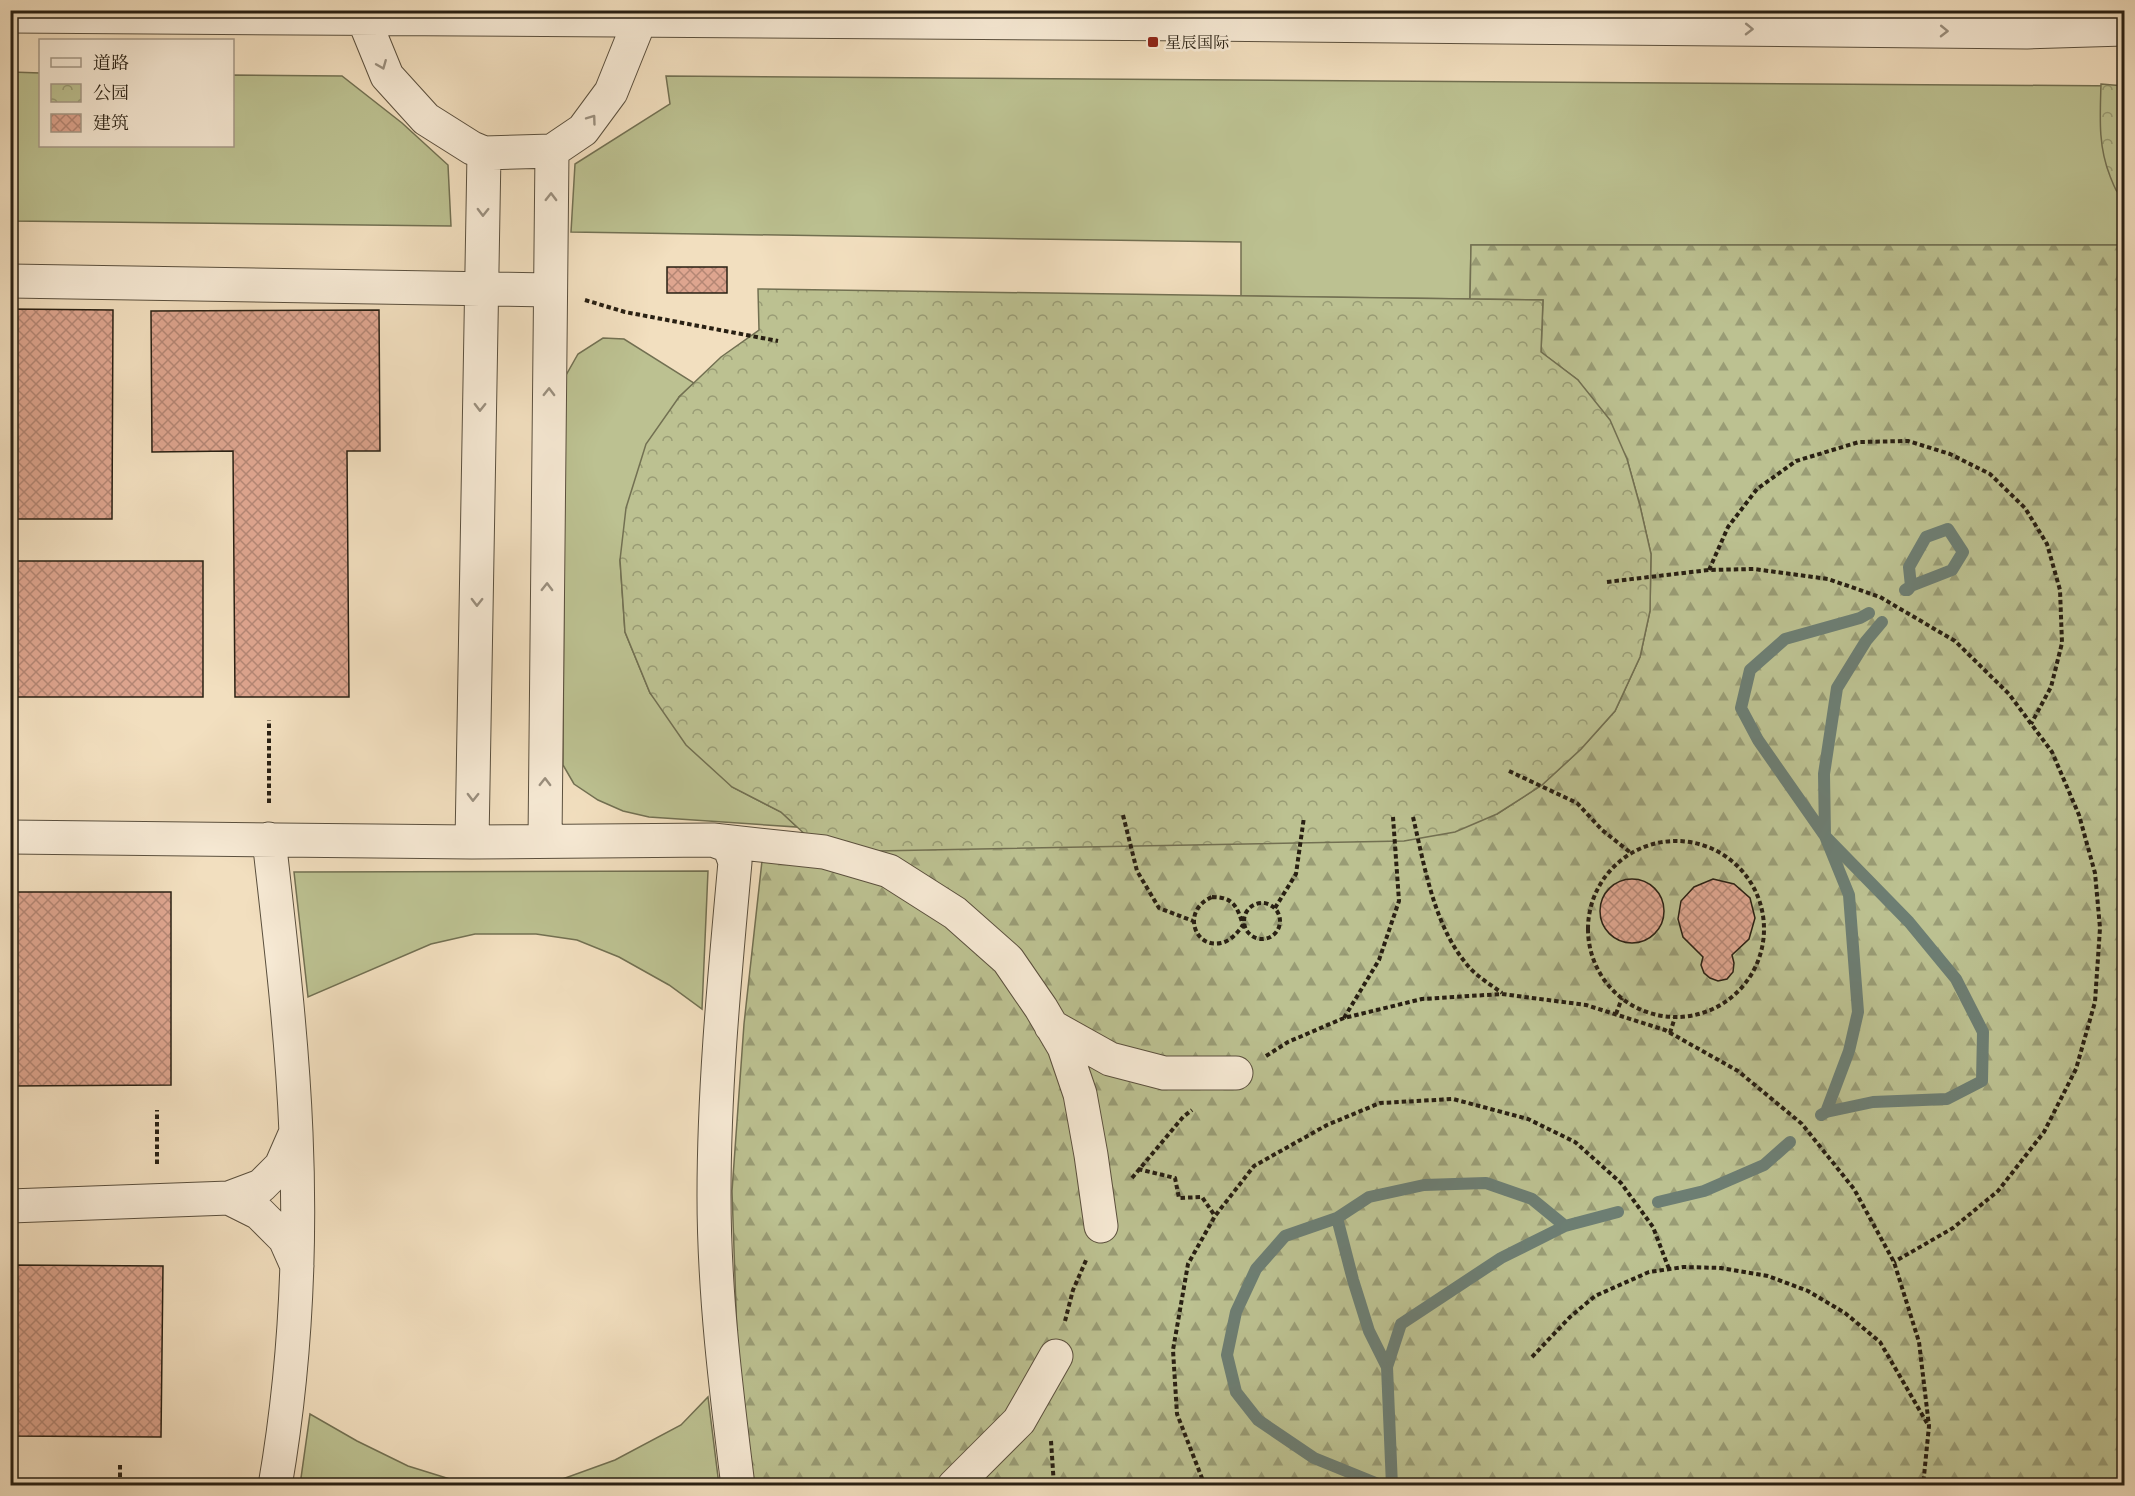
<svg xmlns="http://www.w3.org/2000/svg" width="2135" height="1496" font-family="'Libre Caslon Text','Noto Serif SC',serif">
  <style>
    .green { fill: #bcc191; stroke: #727052; stroke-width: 1.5 }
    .forest { fill: url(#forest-firs); stroke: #727052; stroke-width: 1.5 }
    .park { fill: url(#park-crowns); stroke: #727052; stroke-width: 1.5 }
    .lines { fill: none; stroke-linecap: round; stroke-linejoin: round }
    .stream { stroke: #6d7e73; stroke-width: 12 }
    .building { fill: url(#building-cross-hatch); stroke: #292013; stroke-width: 1.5 }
    .minor-casing { stroke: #5b503e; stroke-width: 35 }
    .path { stroke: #292013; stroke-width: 4; stroke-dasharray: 4.5 3; stroke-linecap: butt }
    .minor { stroke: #f7ead5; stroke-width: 33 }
    .oneway { stroke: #9a8f7e }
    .poi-dot { fill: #8f2418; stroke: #f7ead5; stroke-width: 2 }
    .labels { text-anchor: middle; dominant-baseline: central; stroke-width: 5; stroke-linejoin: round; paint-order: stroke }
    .poi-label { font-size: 16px; fill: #292013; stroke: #f7ead5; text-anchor: start }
  </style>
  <defs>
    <pattern id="forest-firs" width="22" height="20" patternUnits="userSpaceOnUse" patternTransform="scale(1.5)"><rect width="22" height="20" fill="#bcc191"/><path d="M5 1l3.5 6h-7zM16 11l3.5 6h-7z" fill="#999c75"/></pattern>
    <pattern id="park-crowns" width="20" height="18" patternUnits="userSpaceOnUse" patternTransform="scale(1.5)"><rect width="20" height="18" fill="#bcc191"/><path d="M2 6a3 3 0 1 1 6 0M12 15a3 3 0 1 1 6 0" fill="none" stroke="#999c75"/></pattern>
    <pattern id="building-cross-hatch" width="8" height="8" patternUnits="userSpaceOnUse" patternTransform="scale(1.5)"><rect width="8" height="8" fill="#dea58f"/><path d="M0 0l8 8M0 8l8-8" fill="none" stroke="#b48674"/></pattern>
  </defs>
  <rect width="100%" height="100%" fill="#f2dfbf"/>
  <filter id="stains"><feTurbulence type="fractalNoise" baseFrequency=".00333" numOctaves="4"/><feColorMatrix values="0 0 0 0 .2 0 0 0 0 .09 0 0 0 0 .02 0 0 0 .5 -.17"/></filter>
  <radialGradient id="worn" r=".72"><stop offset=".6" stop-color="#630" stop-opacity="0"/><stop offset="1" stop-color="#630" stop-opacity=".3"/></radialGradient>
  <path class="green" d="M11,72L40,73V146H232L233,75L342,76L402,123L448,165L451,226L11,221Z
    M666,76L2124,86V245H1471L1470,299L1241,296V242L571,232L575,164L670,104Z
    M603,338L624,339L694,383L679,397L620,560L625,632L650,693L732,787L781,812L797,827L649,817L623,811L598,800L574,784L563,765L565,377L578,354Z
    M708,871L702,1009L669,985L619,957L577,940L536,934H475L431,944L308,997L294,872Z
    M708,1397L719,1485H300L310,1414L357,1441L408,1466L453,1480L493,1485L557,1481L615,1460L681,1425Z"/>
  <path class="forest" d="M1471,245H2124V1485L747,1486L738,1365L732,1191L744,1024L762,861L824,852L1497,814L1542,785L1581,749L1615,711L1640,657L1650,611L1651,554L1640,506L1627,459L1578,380L1541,352L1543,300L1470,299Z"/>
  <path class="park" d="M2101,84L2124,86V199C2116,193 2114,186 2110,176C2098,146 2100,117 2101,84Z
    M758,289L1543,300L1541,352L1578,380L1610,420L1627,459L1640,506L1651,554L1650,611L1640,657L1615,711L1581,749L1542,785L1497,814L1455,832L1404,841L824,852L781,812L732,787L686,745L650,693L625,632L620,560L626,508L646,444L679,397L721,357L759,330Z"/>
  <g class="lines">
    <path class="stream" d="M1905,590L1911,586L1909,567L1926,537L1948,529L1963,552L1952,570L1911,586L1908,590
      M1826,1112L1873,1102L1947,1099L1982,1081L1983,1032L1956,979L1909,922L1825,836L1758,740L1741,708L1750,670L1785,639L1860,618L1869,613
      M1821,1115L1826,1112L1849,1051L1858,1012L1849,895L1825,836L1824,774L1837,688L1866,641L1882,622
      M1658,1202L1704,1191L1764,1165L1790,1142
      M1337,1218L1353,1280L1369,1331L1387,1367
      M1383,1486L1314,1458L1258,1420L1236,1392L1227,1355L1236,1312L1256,1269L1285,1236L1337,1218L1369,1197L1424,1185L1486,1183L1532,1199L1565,1226
      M1392,1486L1387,1367L1401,1324L1501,1258L1565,1226L1618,1212"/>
  </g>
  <path class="building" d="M667,267H727V293H667Z
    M10,309L113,310L112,519H10Z
    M379,310L380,451H347L349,697H235L233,451L152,452L151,311Z
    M10,561H203V697H10Z
    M1713,879L1734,884L1750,898L1755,918L1749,939L1732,955L1734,963L1733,972L1727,979L1718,981L1710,978L1704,973L1701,965L1703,957L1683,937L1678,919L1681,901L1694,887Z
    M1600 911a32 32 0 1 1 64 0a32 32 0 1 1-64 0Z
    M10,892H171V1085L10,1086Z
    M10,1265L163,1266L161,1437L10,1436Z"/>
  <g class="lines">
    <g class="minor-casing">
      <path id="minor" d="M360,10L387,76L426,119L472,148L484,153L552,151L583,130L611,92L644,10
        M10,16L1199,24L2027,32L2124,29
        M10,281L550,290
        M10,837L472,842L713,840L729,846L735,862C725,973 714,1084 714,1196C714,1293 726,1390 738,1486
        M269,839C280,937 292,1035 296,1133C301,1250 295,1370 275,1486
        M545,840L552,151
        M713,840L824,852L889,871L955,913L1008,960L1041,1008L1064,1047L1080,1094L1091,1155L1101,1226
        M472,842L484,153
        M1051,1026L1110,1059L1164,1073H1236
        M295,1134L281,1166L261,1186L229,1198L259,1213L285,1239L297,1266
        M10,1206L229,1198
        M954,1486L1019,1421L1056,1356"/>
    </g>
    <path class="path" d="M585,300L625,312L778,341
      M1709,570L1728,527L1757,489L1796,461L1859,442L1908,441L1950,454L1990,474L2025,508L2047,544L2060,590L2062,643L2051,687L2031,724
      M1607,582L1709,570L1754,569L1828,579L1880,597L1955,641L2009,694L2052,752L2079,815L2095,873L2100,928L2095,1002L2076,1069L2044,1132L1998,1191L1953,1228L1894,1262
      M1509,771L1577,803L1602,830L1631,853
      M269,803V720
      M1123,815L1137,871L1159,908L1193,921
      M1413,817C1425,868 1434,927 1469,967C1478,977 1491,985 1502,993
      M1588 929a88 88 0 1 1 176 0a88 88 0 1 1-176 0Z
      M1212,897C1233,897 1237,906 1243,925C1238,932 1231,941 1221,943C1194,949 1181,910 1212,897Z
      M1244 921a18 18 0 1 1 36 0a18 18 0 1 1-36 0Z
      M1275,908L1296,874L1304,817
      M1616,1014L1622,998
      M1344,1018L1379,960L1399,901L1393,817
      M1670,1033L1675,1017
      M1266,1056L1288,1042L1344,1018L1422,999L1502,994L1586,1005L1665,1030L1738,1071L1802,1124L1854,1189L1894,1262L1919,1342L1929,1426L1923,1486
      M157,1164V1110
      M1138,1169L1175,1178L1179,1198L1202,1197L1215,1216
      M1132,1178L1183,1117L1192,1110
      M1065,1321L1073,1290L1087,1258
      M1532,1357L1570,1317L1595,1296L1649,1272L1684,1267L1721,1268L1768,1276L1808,1291L1845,1313L1880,1342L1927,1423
      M1051,1441L1054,1486
      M120,1465V1486
      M1205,1486L1177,1414L1173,1350L1188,1264L1215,1216L1254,1166L1327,1125L1380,1103L1453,1099L1528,1119L1575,1142L1621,1183L1653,1227L1669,1269"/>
    <use href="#minor" class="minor"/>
  </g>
  <defs><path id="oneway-chevron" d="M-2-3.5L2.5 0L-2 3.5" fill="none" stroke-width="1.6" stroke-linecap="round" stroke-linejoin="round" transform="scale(1.5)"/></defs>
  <g class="oneway">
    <use href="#oneway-chevron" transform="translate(1749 29) rotate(1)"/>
    <use href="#oneway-chevron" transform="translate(1944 31) rotate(1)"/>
    <use href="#oneway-chevron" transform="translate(382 65) rotate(68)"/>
    <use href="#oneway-chevron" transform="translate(592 119) rotate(-54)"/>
    <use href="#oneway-chevron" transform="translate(551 197) rotate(-89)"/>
    <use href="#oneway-chevron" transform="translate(483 212) rotate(91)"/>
    <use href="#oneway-chevron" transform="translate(549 392) rotate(-89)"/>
    <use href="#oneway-chevron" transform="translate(480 407) rotate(91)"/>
    <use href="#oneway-chevron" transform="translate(547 587) rotate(-89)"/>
    <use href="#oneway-chevron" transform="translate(477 602) rotate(91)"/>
    <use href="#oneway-chevron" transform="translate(545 782) rotate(-89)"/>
    <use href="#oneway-chevron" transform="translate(473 797) rotate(91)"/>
  </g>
  <rect class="poi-dot" x="1147" y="36" width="12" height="12" rx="3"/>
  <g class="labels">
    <g class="poi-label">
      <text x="1165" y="42">星辰国际</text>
    </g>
  </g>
  <rect width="2135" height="1496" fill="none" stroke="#f2dfbf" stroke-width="36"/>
  <rect x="12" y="12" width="2111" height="1472" fill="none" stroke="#292013" stroke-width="3"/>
  <rect x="18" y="18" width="2099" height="1460" fill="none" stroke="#292013" stroke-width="1.5"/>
  <rect x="39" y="39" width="195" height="108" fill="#f7ead5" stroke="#a59987" stroke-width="1.5"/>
  <rect x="51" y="58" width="30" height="9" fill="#f7ead5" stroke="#a59987" stroke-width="1.5"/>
  <text x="93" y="69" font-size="18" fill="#292013">道路</text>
  <rect x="51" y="84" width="30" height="18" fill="url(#park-crowns)" stroke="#a59987" stroke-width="1.5"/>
  <text x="93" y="99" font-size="18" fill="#292013">公园</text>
  <rect x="51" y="114" width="30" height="18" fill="url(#building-cross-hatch)" stroke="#a59987" stroke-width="1.5"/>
  <text x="93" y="129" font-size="18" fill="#292013">建筑</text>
  <rect width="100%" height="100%" filter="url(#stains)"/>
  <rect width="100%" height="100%" fill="url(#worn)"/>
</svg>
